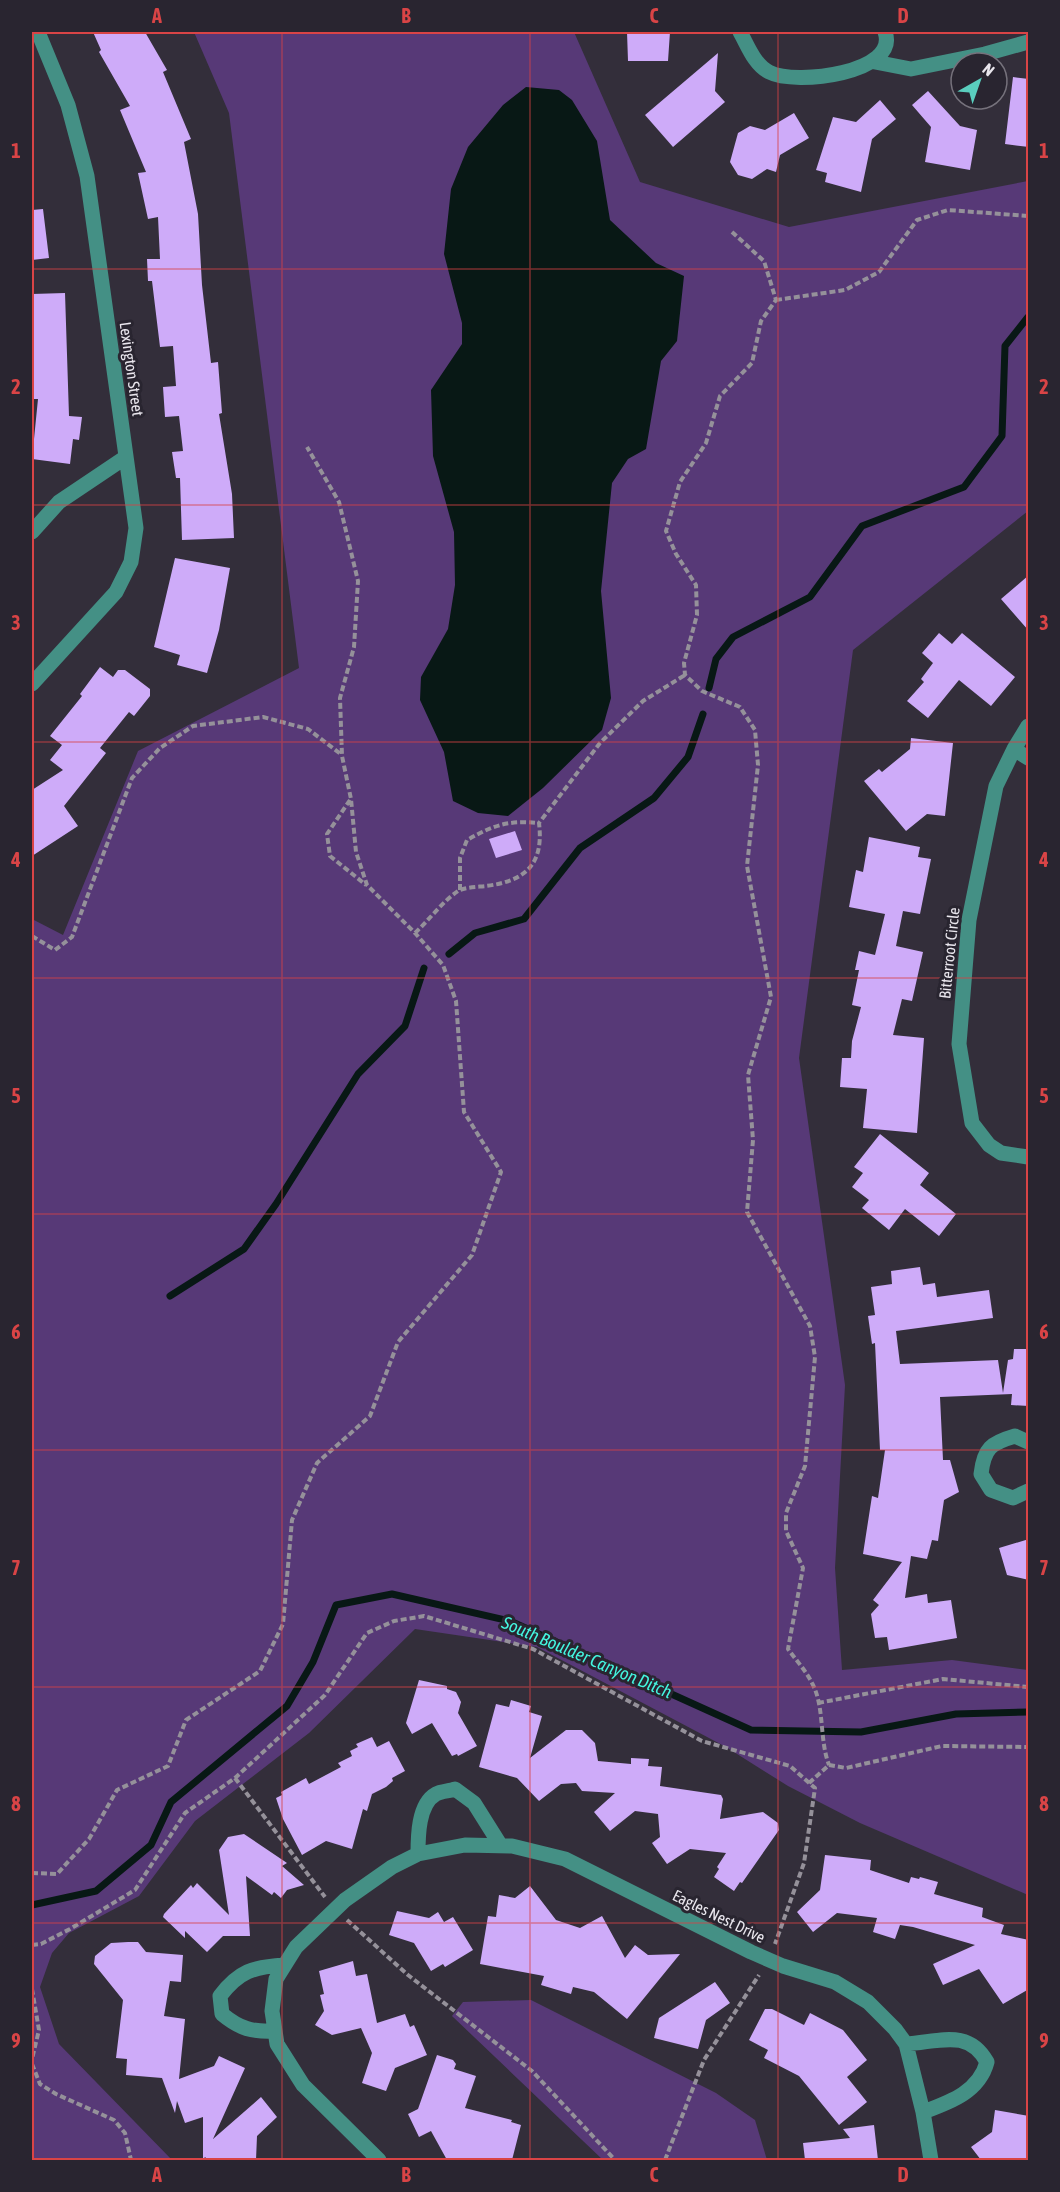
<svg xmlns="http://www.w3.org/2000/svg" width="1060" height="2192" font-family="'Asap Condensed',sans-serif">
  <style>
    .green { fill: #573977 }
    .water { fill: #081815 }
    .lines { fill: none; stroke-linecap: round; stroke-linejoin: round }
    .stream { stroke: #081815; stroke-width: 7 }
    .building { fill: #ceabf9 }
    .path { stroke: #95919a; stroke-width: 4; stroke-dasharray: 6 3; stroke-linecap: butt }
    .minor { stroke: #449085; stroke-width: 15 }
    .grid { fill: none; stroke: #d94446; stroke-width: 1.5; stroke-opacity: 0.55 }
    .labels { text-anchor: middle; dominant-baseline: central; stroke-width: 6; stroke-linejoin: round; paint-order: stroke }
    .street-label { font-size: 16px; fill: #e9e6ed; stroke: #292530 }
    .water-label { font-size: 18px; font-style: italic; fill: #44f6e0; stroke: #292530 }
    .neatline { fill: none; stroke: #d94446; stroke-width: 2 }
    .grid-label { font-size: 20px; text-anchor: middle; font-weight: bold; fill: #d94446 }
  </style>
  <rect width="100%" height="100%" fill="#332e3a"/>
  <path class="green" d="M194,32H574L640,182L789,227L1028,181V511L853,650L799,1058L845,1385L835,1568L842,1670L952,1660L1028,1670V1895L860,1823L788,1786L726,1747L537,1647L415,1629L309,1733L195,1821L139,1896L69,1933L52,1953L40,1987L59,2044L172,2160H32V919L63,935L138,751L299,668L229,113Z
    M531,2000L716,2093L755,2120L767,2160H603L452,2016L463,2002Z"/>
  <path class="water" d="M526,87L559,90L572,100L597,141L610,220L656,263L684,276L677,341L661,361L646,449L628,459L612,483L601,591L611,698L602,730L543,788L508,816L478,813L453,801L444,752L420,700L421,677L448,629L455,585L454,532L433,456L431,390L462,344V323L444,254L451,189L468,147L503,105Z"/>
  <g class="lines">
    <path class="stream" d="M709,688L716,659L733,637L810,597L862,526L964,487L1002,436L1005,346L1028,317
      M449,954L475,933L524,919L580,848L654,798L688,757L703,714
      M170,1296L244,1249L276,1204L358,1074L405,1026L424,968
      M32,1905L96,1891L151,1845L171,1802L287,1706L313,1662L336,1605L392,1594L510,1621L751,1730L861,1732L956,1714L1028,1712"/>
  </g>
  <path class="building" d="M93,32H145L167,70L163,72L191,139L184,142L198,214L202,285L211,363L218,362L222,413L219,414L232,494L234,538L182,540L180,478H176L172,452L183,451L179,416L165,417L163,387L176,386L173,346L160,347L152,281H148L147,259H160L158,217L148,219L138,173L146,172L120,110L130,106L99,52L101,50Z
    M627,32H670L668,61H628Z
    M718,53L715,91L725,102L673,147L645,115Z
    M1013,77L1029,79V147L1005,144Z
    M928,91L960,126L977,130L970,170L925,162L931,127L912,105Z
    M880,100L896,119L872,139L861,192L825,182L827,173L816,170L833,117L856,122Z
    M794,113L809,138L780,155L776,172L767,169L752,179L738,175L730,162L738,133L750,126L765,130Z
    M43,209L49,258L32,260V210Z
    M65,293L69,416L82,417L79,440L73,439L70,464L32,459L38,399H32V294Z
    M175,558L230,568L219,630L207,673L177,665L180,655L154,647Z
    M1029,575V631L1001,599Z
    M939,633L952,644L962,633L1015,677L991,706L959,680L928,718L907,701L924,682L921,679L933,663L922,653Z
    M100,667L113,677L118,670H125L150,689V696L134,716L129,712L100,748L106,753L64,806L78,826L32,856V790L63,770L50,760L62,745L50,736L82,696L80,694Z
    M911,738L953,743L945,816L927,814L906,831L864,781L879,769L882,772L910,749Z
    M515,831L522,850L496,858L489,839Z
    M869,837L920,847L918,857L931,859L920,914L903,911L896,946L923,952L912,1001L902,999L893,1035L924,1038L917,1133L863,1128L867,1089L840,1087L842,1058H851L852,1041L861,1007L852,1005L859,970H855L859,951L875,955L885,914L849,907L856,870L863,872Z
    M880,1134L929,1173L920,1185L956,1214L939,1236L905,1209L889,1230L862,1208L869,1200L852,1187L863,1173L854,1167Z
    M920,1267L923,1285L935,1283L937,1297L989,1290L993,1318L896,1331L900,1364L998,1360L1003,1393L1008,1360L1013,1359L1014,1349H1029V1406L1011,1405L1012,1394L940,1397L943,1460H950L959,1492L944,1500L938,1541L932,1540L927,1559L911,1556L905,1598L927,1594L928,1603L951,1600L957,1638L889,1650L887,1637L875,1638L871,1614L879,1605L873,1600L902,1562L863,1554L872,1496L878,1498L885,1450H880L875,1343L872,1344L868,1316L875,1315L871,1287L892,1284L891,1271Z
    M1029,1539V1580L1007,1575L999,1548Z
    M419,1680L447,1686V1689L456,1692L461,1702L458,1713L477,1746L458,1756L457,1754L452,1756L432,1723L412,1734L406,1723Z
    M511,1700L531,1706L529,1712L542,1716L530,1758L566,1730H582L595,1743L598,1761L631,1764V1758L649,1759L648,1766L662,1767L660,1786L721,1795L723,1799L720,1819L763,1812L778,1823L779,1830L742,1883L740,1882L734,1891L714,1877L719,1869L717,1867L726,1853L690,1849L667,1864L652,1843L660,1837L658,1814L635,1811L610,1831L594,1812L615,1793L582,1791L576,1783L561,1784L539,1801L517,1778L479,1767L496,1704L509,1707Z
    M372,1737L377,1747L389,1741L405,1771L392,1778L393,1781L386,1787L372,1794L367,1811L363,1809L352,1849L326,1841L302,1855L283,1819L276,1798L282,1795L281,1792L306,1778L309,1784L341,1767L338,1763L352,1756L350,1751L358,1747L356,1744Z
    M244,1834L287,1863L282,1866L304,1885L287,1890L281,1898L274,1892L272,1895L246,1876L250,1936H223L207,1952L185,1931V1938L163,1917L164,1914L191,1885L193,1888L197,1883L229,1915L219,1850L228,1837Z
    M825,1855L871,1860L870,1870L909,1883L911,1877L919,1879L920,1877L938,1882L934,1894L983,1908L982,1917L1004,1925L1001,1934L1029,1940V1989L1003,2004L979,1969L943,1985L933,1964L975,1945L913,1927L900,1925L895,1939L873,1932L877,1918L837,1913L813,1932L797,1912L820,1890Z
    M530,1886L556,1920L580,1928L602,1916L625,1958L635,1945L648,1955L680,1954L627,2019L594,1992L573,1987L571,1994L541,1985L544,1976L480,1964L488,1916L496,1917L499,1895L515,1898Z
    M397,1911L429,1918L438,1912L444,1922L453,1917L473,1950L445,1967L443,1964L431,1971L414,1943L389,1935Z
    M128,1942H138L146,1952L183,1955L181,1982L170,1981L164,2016L185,2019L179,2079L214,2066L219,2056L245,2068L213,2139L261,2097L277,2117L257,2136L256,2160H208L205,2157L203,2160V2117L185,2123L177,2101L175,2113L162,2078L126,2075L127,2059L116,2058L123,2000L94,1964L95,1956L111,1943Z
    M353,1961L356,1976L367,1974L377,2023L405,2014L410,2027L414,2025L427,2055L395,2068L386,2091L362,2083L372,2053L361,2028L332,2035L315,2025L324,2011L320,1995L324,1994L319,1971Z
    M715,1982L730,2003L706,2020L698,2049L654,2038L659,2018Z
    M765,2009H772L804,2025L810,2013L843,2030L867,2060L847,2077L867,2102L839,2125L799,2076L764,2058L768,2050L749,2040Z
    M437,2055L453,2060L456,2064L454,2069L476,2076L465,2108L512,2120L511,2122L521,2125L512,2160H447L431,2131L419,2137L408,2114L418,2109Z
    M995,2110L1029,2116V2160L1008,2158L1004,2160H981L971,2147L992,2132Z
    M874,2125L878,2160H805L803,2143L850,2138L843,2129Z"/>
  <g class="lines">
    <path class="path" d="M732,232L764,261L776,300L761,321L752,363L720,396L706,443L680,482L666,531L676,554L696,585L697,615L684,663L685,675L702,691L740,707L755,730L758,765L747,866L771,997L748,1075L753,1140L747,1212L810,1326L815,1357L805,1466L786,1513V1531L803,1568L788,1649C796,1660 806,1671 812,1683C825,1707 819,1739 829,1765
      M776,300L845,290L879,272L917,220L948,210L1028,216
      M350,800L327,834L330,856L366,885
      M460,890V858L467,840C494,825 508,820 539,823
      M415,933C429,920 443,901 458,891C465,887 478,887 486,886C526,881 544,864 539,823L600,743L643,701L685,675
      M32,936L55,950L72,937L132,778L160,748L193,726L263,717L308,729L342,755
      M818,1703L943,1679L1028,1687
      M829,1765L846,1768L942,1746L1028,1747
      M235,1778L325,1897
      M809,1783L829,1765
      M32,1873L57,1874L89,1839L117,1790L168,1766L186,1720L260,1671L283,1624L292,1520L317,1463L370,1416L398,1342L472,1255L501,1172L464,1112L456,1001L443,965L415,933L367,885L356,852L351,799L342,756L340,698L354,647L358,581L339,502L307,447
      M347,1920L408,1975L532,2071L615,2160
      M32,1945L41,1944L70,1929L135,1890L185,1813L235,1778L325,1695L367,1633L394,1621L424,1616L533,1649L702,1741L790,1766L815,1788L804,1863L775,1944
      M32,1989L39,2030L32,2059
      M32,2064L40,2084L56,2094L114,2120L125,2133L131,2160
      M665,2160L704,2060L759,1975"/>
    <path class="minor" d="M740,32C748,46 754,64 769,72C795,86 900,73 885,32
      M875,62L911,69L985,54L1028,42
      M32,532L59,502L126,457
      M32,684L116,592L131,562L136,528L87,176L68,105L38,32
      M1028,726L1014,749L996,786L969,920L959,1044L972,1123L989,1145L1001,1153L1028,1157
      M1014,749L1028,758
      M1028,1442L1015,1436C991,1443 984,1448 981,1474L991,1490L1013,1498L1028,1491
      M418,1854C418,1837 418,1804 436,1794C441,1791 450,1791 455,1789L474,1803L501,1846
      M275,2031C252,2032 240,2029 222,2014L220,1996C239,1971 253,1967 284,1965
      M906,2044C939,2042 968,2028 987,2062C979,2092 950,2102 923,2112
      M379,2160L303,2085L277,2044L272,2011L276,1979L296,1947L345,1900L392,1867L418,1854L465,1845L512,1846L565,1859L751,1952L783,1966L835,1982L868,2002L895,2029L906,2044L923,2112L931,2160"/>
  </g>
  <path class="grid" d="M282,32V2160M530,32V2160M778,32V2160M32,269H1028M32,505H1028M32,742H1028M32,978H1028M32,1214H1028M32,1450H1028M32,1687H1028M32,1923H1028"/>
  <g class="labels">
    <g class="street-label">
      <text transform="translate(132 369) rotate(82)">Lexington Street</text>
      <text transform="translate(949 953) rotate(-84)">Bitterroot Circle</text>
      <text transform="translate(719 1916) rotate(26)">Eagles Nest Drive</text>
    </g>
    <g class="water-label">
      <text transform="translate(587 1657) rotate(23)">South Boulder Canyon Ditch</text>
    </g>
  </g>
  <rect width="1060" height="2192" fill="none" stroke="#292530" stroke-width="66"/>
  <g transform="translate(979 81) rotate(40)"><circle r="28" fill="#292530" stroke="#76727c" stroke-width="1.5"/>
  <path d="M0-4.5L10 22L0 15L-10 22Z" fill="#5acebe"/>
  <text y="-9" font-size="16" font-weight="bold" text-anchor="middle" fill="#e9e6ed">N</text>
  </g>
  <rect x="33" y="33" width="994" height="2126" class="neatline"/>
  <g class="grid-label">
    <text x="157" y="23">A</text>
    <text x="406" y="23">B</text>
    <text x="654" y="23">C</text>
    <text x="903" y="23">D</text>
    <text x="16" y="158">1</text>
    <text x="1044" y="158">1</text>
    <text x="16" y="394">2</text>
    <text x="1044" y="394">2</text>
    <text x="16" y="630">3</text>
    <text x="1044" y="630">3</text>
    <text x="16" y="867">4</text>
    <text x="1044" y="867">4</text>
    <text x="16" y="1103">5</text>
    <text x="1044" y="1103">5</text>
    <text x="16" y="1339">6</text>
    <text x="1044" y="1339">6</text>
    <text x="16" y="1575">7</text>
    <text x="1044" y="1575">7</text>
    <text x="16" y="1811">8</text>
    <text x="1044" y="1811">8</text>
    <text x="16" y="2048">9</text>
    <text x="1044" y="2048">9</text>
    <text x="157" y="2182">A</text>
    <text x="406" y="2182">B</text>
    <text x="654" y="2182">C</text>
    <text x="903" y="2182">D</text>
  </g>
</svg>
